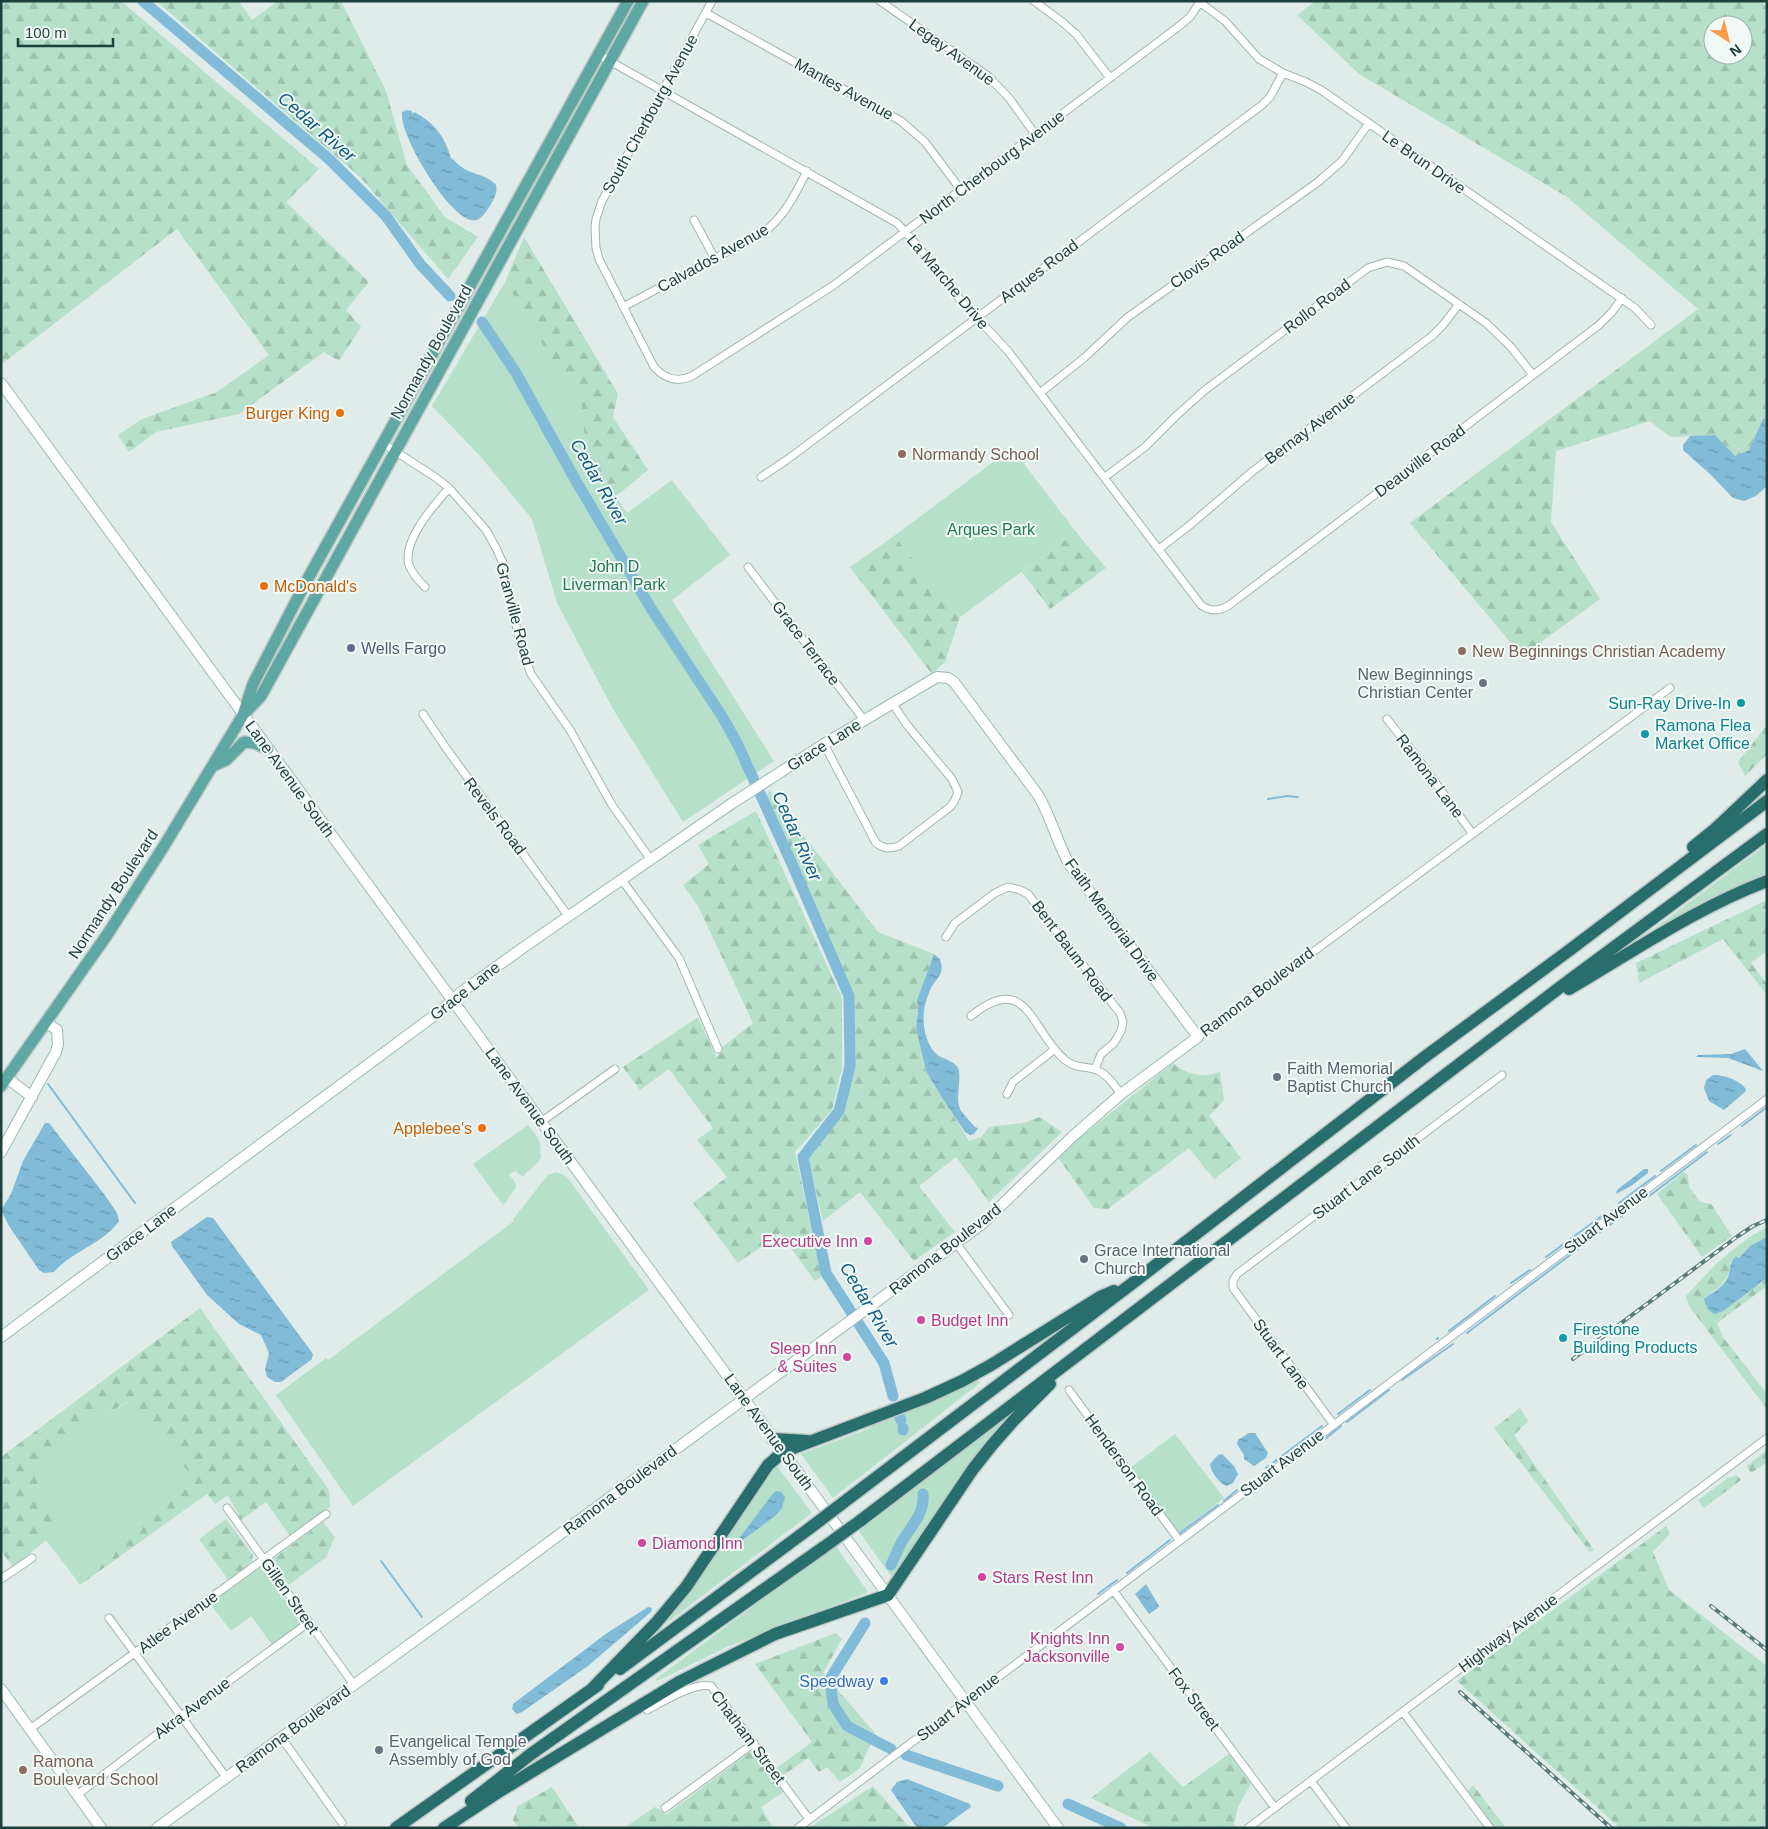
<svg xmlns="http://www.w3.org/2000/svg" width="1768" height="1829" font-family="Arial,sans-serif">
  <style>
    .green { fill: #b6e0c9; fill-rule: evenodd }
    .forest { fill: url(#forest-firs); fill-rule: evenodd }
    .water { fill: url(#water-ripples) }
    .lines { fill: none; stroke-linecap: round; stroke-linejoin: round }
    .stream { stroke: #81bbd8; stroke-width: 2 }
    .river { stroke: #81bbd8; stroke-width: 11 }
    .street-casing { stroke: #a2b5b2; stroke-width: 9 }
    .secondary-casing { stroke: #9cbab4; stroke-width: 12 }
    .primary-casing { stroke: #c0c9c8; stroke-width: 14 }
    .highway-casing { stroke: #c0c9c8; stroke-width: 15 }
    .street { stroke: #fff; stroke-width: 7 }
    .secondary { stroke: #fff; stroke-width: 10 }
    .primary { stroke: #5fa7a2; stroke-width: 11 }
    .highway { stroke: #276e6c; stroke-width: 12 }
    .rail-casing { stroke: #587b77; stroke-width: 4 }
    .rail { stroke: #f0f9f6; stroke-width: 2; stroke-dasharray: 5.5; stroke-linecap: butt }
    .highway-bridge-casing { stroke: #c0c9c8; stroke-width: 15; stroke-linecap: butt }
    .highway-bridge { stroke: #276e6c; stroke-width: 12 }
    .food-dot { fill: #e8710a; stroke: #f0f9f6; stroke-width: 2 }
    .education-dot { fill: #8d6e63; stroke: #f0f9f6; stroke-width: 2 }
    .service-dot { fill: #5c6f8a; stroke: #f0f9f6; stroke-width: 2 }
    .worship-dot { fill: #6b7280; stroke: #f0f9f6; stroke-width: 2 }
    .culture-dot { fill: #0f9aa8; stroke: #f0f9f6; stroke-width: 2 }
    .hotel-dot { fill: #d1479c; stroke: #f0f9f6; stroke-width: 2 }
    .shop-dot { fill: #3f7fe0; stroke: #f0f9f6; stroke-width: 2 }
    .labels { text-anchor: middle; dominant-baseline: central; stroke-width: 4; stroke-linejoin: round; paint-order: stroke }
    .street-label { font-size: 16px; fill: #1e3f3c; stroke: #f0f9f6 }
    .food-label { font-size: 16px; fill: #c56008; stroke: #f0f9f6; text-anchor: end }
    .education-label { font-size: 16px; fill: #785e54; stroke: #f0f9f6; text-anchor: start }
    .park-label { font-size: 16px; fill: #247a55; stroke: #f0f9f6 }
    .service-label { font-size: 16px; fill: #4e5e75; stroke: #f0f9f6; text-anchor: start }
    .worship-label { font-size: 16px; fill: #5b616d; stroke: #f0f9f6; text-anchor: start }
    .culture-label { font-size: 16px; fill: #0d838f; stroke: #f0f9f6; text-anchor: start }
    .hotel-label { font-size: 16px; fill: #b23c85; stroke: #f0f9f6; text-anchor: end }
    .shop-label { font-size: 16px; fill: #366cbe; stroke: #f0f9f6; text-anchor: end }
    .water-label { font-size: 18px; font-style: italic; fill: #125b81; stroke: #f0f9f6 }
  </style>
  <defs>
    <pattern id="forest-firs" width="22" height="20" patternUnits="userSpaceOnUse" patternTransform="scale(1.25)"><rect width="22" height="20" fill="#b6e0c9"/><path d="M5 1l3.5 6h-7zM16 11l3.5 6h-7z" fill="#9cc1ae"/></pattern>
    <pattern id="water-ripples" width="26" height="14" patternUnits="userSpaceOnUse" patternTransform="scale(1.25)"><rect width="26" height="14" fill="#81bbd8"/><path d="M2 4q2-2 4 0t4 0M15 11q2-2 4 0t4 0" fill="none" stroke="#6999b0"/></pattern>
  </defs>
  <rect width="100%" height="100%" fill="#e0ece9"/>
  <path class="green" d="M505,282L546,350L582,406V422L591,459L627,513L672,480L730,555L672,600L774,761L683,822L613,709L557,603L532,519L480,456L432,406Z
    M1012,448L1076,532L960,617L894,536Z
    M1767,844V876L1642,938Z
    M528,1125C535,1134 543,1142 540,1154L542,1155L538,1162L523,1176L520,1175L516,1171L509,1174L516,1184V1188L503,1205L473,1164Z
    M557,1172L567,1177L649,1290L353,1506L276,1395L326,1358L328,1360L514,1221L513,1219L548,1175Z
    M1767,1227V1237L1750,1246L1739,1258L1736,1256L1730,1263L1728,1257L1718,1262L1748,1238Z
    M976,1379L980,1383L833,1498L801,1454L868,1429L888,1415Z
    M131,1401L188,1471L191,1485L102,1551L75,1578L46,1540L60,1529L37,1485L46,1465L101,1416Z
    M1019,1409L894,1575L891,1576L857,1529Z
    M1175,1434L1224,1498L1177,1534L1130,1468Z
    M777,1466L812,1513L648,1637L769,1472ZM774,1492L782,1508L742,1542L734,1547Z
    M835,1545L868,1592L867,1593L729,1646L657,1681L656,1679Z
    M260,1567L302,1622L301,1625L273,1646L251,1616L231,1631L210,1604Z"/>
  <path class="forest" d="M1,1H121L319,169L286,202L369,282L346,310L361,327L339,361L324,352L239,414L156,432L129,452L118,435L142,419L217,392L269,355L177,229L2,364Z
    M156,1H239L252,20L278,1H341L386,91L407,165L445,217L478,237L448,279L359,176Z
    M1316,1H1762L1767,9V418L1763,419L1749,450L1735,457L1715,435L1670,437L1650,421L1556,451L1551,522L1600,599L1522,656L1410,523L1698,309L1567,197L1359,74L1297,15ZM1713,25H1743V55H1713Z
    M524,237L618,394L613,417L648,470L616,496L591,459L582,422V406L546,350L505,282Z
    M1076,532L1106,568L1050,609L1022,572Z
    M894,536L960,617L945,662L932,674L850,567Z
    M1767,725V754L1745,776L1738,762Z
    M769,790L878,932L934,954L917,1000L918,1013L916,1028L926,1071L969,1141L981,1137L989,1127L1023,1123L1040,1117L1062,1132L989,1202L956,1157L919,1186L955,1232L914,1261L860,1192L823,1221L808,1159L842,1113L853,1066L854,995L766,798Z
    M756,811L842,998V1068L832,1110L795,1152L822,1276L815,1281L780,1233L738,1263L693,1203L727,1177L697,1140L713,1128L669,1069L640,1090L623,1067L698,1017L716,1057L722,1052L721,1048L753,1023L698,906L683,885L709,864L698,845Z
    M1767,900V951L1751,963L1767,984V995L1723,939L1639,983L1636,963Z
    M1173,1063C1185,1075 1205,1078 1220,1072L1224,1100L1209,1116L1241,1158L1214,1179L1189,1148L1108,1209L1094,1208L1057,1156Z
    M1683,1172L1688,1175L1689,1187L1700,1202L1711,1204L1732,1236L1702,1257L1657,1194Z
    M1728,1257C1735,1272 1723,1285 1711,1293L1759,1285L1767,1278V1286L1717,1323L1723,1337L1767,1394V1409L1689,1306L1686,1296L1718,1262Z
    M200,1308L329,1490L330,1507L290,1536L266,1502L241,1520L228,1495L215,1504L207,1494L80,1585L75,1578L102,1551L191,1485L188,1471L130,1401L101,1416L46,1465L37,1485L60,1529L13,1567L1,1551V1457Z
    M1520,1408L1528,1421L1514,1435L1594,1550L1590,1552L1494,1428Z
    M1767,1450V1462L1751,1473L1747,1466Z
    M1737,1475L1741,1480L1704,1508L1698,1500L1728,1478Z
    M226,1519L253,1555L252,1561L229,1581L199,1539Z
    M323,1522L335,1537L326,1557L289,1585L273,1559Z
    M1666,1526L1670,1534L1653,1552L1669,1590L1767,1666V1828H1620L1457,1681Z
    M836,1633L842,1639L823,1673L875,1733L860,1768L840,1782L827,1767L819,1772L808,1758L782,1776L777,1768L812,1742L755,1664Z
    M750,1752H756L785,1791L761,1807L773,1828H624L655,1807L667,1814Z
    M1150,1752L1183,1787L1229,1754L1251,1784L1238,1807L1233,1828H1153L1091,1798Z
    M1473,1785L1506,1828H1495L1468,1791Z
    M873,1786L910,1828H809Z
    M552,1787L578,1826L575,1828H519L513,1820L518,1806Z"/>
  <path class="water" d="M407,110L412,111V114L414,112C434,122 445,137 451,158C455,160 456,163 460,166C471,175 487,174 496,185C498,194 493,201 488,209C485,213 482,218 477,220C454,228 398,134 402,112Z
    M1767,418V486L1756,496L1744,501L1733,498L1711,475L1683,450V445L1690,436L1715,435L1735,456L1749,450L1763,419Z
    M934,954L940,959C945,974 938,976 931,988C928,994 925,1004 924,1010C922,1025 926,1047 939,1056C945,1059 955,1062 958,1068C962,1076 956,1095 959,1106C961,1113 970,1121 975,1127L978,1128L974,1134L970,1135L965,1132L944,1101L926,1071L916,1028L918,1013L917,1000Z
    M1745,1049L1763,1071L1728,1058L1696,1057L1698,1055L1731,1054Z
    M1713,1075C1723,1074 1741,1081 1746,1089L1745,1092L1724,1110L1709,1101L1704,1088L1706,1080Z
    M45,1123H49L104,1194L117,1213L119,1221C103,1244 72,1251 54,1272L44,1273L39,1270L9,1226L1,1210L11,1194L23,1161Z
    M1644,1169H1648V1173L1631,1186L1616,1194L1617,1190Z
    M207,1217L213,1218L313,1354L312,1359L281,1382H275L267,1377L265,1369L269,1353L261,1335L239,1324L207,1295L172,1246L171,1242Z
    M1767,1237V1278L1723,1311L1715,1314C1708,1311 1706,1306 1704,1299C1712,1293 1722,1288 1727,1279C1732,1270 1727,1266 1736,1256L1739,1258L1750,1246Z
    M1249,1433H1255L1268,1453L1266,1458L1254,1466L1244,1459V1455L1237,1444L1238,1440Z
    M1222,1454L1234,1466L1238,1474L1233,1483L1226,1486C1219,1483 1211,1472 1210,1464L1218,1455Z
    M777,1491L781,1492L785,1497L782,1508L775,1516L734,1547V1545L774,1492Z
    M1146,1584L1159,1606L1158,1608L1149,1614L1135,1594Z
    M648,1607L652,1608L651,1612L588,1666L522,1712L517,1714L512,1709L513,1704L607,1633Z
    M907,1779L970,1804L971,1807L942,1828H917L891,1790L897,1782Z"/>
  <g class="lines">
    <path class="stream" d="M1268,799L1287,796L1298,797
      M48,1084L135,1203
      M1742,1126L1767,1107
      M1718,1144L1731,1135
      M1661,1171L1696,1145
      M1648,1197L1707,1152
      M1619,1203L1655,1176
      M1546,1257L1603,1215
      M1511,1283L1530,1270
      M1449,1331L1495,1296
      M1467,1333L1632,1208
      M1437,1339L1438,1338
      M1402,1380L1453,1344
      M1338,1414L1370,1390
      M1347,1422L1389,1390
      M1325,1439L1341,1426
      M1266,1468L1322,1426
      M1224,1501L1237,1490
      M1180,1533L1218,1505
      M381,1561L422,1617
      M1127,1573L1170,1540
      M1098,1594L1117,1580"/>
    <path class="river" d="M143,1L329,159L386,216L420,264L450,296
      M482,322L516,373L576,481L652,610L722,716L738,745L792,864L849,996L850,1066L839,1111L803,1157L826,1273L884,1363L893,1396
      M900,1418L901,1420
      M903,1428V1430
      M891,1565C895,1557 898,1548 903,1540C912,1525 925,1513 923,1494
      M865,1623L830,1679L833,1704L847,1726L891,1749
      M906,1755L998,1786
      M1068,1804L1121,1828"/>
    <g class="street-casing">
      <path id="street" d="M712,1L602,201L596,219L595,228L596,248L599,259L654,367C665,379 677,383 692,376L834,285L1178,27L1190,17L1200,2
        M880,1L988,76L1009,98L1035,134
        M1034,1L1061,21L1076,34L1110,78
        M1198,1L1225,21L1259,59L1283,73L1306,82L1321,90L1635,308L1651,325
        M706,13L901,121L925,142L961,190
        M599,55L897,223L916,244L962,302L1008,351L1201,605C1211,612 1218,611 1228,606L1599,325L1612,312L1622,298
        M694,220L715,259
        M623,307L763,233C784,217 795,195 807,171
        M1040,393L1084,358L1128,317L1318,182L1342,161L1369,123
        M384,444L435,477L449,488L486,530L495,546L503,563L520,644L531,674L570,730L612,805L651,860
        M761,477L788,459L1262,105L1270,97L1283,73
        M1105,477L1145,447L1176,416L1205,390L1368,268L1387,262L1404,266L1486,323L1511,347L1533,375
        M1159,549L1190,525L1253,471L1432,336L1443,325L1459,304
        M748,567L864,720
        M425,587C419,581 412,573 409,565C402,541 434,505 449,488
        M423,714L446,748L569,917
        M1387,719L1413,752L1472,833
        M824,744L876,843C884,849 890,849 899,846L950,807L954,802L958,792L952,779L907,725L892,703
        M622,880L679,958L718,1049
        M946,937L955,923L995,893L1008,887L1020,890L1028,894L1120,1013L1123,1022L1121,1031L1114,1043L1101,1054L1095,1069
        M971,1016C1028,970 1030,1030 1065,1060C1078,1070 1085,1065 1097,1070C1108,1075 1114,1085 1121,1094
        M1198,1037L1670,688
        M1007,1094L1013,1082L1055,1049
        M541,1122L615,1069
        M956,1243L1009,1315
        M1069,1390L1179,1540
        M1334,1425L1233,1288V1281L1237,1274L1502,1075
        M227,1508L354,1685
        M1,1579L32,1558
        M1113,1590L1275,1808
        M109,1618L226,1777
        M647,1710C663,1702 694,1682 711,1686L809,1819
        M1403,1712L1490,1828
        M30,1729L326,1514
        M281,1737L342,1823
        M1311,1781L1346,1828
        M77,1795L181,1716L308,1623
        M665,1808L754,1743
        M798,1828L1767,1099
        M1248,1828L1767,1438"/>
    </g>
    <g class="secondary-casing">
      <path id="secondary" d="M1,383L1058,1828
        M7,1078L32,1097
        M1,1152L56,1052L58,1044L57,1030L47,1023
        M1,1337L443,1009L460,993L524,947L731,804L824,744L937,677L948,678L954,682L1038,795C1051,817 1057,842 1069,864L1198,1037L1121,1094L1073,1136L982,1224L472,1599L157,1828
        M1,1689L101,1828"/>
    </g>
    <g class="primary-casing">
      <path id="primary" d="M246,712L261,696L643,1
        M213,766L226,760L244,742L254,743L268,749
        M1,1086L107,935L164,846L243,715L253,684L306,582L628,1"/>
    </g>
    <g class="highway-casing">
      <path id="highway" d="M1693,847L1714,830L1767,780
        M1569,989C1634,951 1696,908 1767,881
        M773,1439L807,1441
        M848,1499L1134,1282L1426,1056L1567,952L1767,801
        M860,1521L1567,982L1767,834
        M620,1669L810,1528
        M592,1689L656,1623L686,1587L768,1465L783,1452L925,1398L962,1381L991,1365L1100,1297L1114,1291
        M471,1801L531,1754L824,1547
        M396,1828L598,1685
        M444,1828L500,1791L681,1681L775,1634L888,1595L973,1469L992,1445L1014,1420L1050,1384"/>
    </g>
    <use href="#street" class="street"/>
    <use href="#secondary" class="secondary"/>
    <use href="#primary" class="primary"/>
    <use href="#highway" class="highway"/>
    <g class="rail-casing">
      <path id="rail" d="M1573,1359L1738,1236L1753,1226L1767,1220
        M1711,1606L1767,1650
        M1460,1692L1611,1828"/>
    </g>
    <use href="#rail" class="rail"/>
    <g class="highway-bridge-casing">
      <path id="highway-bridge" d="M810,1528L848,1499
        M824,1547L860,1521"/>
    </g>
    <use href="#highway-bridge" class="highway-bridge"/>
  </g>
  <g class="food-dot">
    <circle cx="340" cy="413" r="5"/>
    <circle cx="264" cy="586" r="5"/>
    <circle cx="482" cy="1128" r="5"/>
  </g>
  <g class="education-dot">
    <circle cx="902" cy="454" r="5"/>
    <circle cx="1462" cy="651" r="5"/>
    <circle cx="23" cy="1770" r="5"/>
  </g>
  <circle class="service-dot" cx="351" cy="648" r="5"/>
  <g class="worship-dot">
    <circle cx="1483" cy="683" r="5"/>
    <circle cx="1277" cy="1077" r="5"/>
    <circle cx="1084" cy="1259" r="5"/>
    <circle cx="379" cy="1750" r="5"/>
  </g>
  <g class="culture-dot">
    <circle cx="1741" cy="703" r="5"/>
    <circle cx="1645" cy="734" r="5"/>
    <circle cx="1563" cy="1338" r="5"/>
  </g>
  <g class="hotel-dot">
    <circle cx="868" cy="1241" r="5"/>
    <circle cx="921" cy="1320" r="5"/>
    <circle cx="847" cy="1357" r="5"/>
    <circle cx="642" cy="1543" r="5"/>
    <circle cx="982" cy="1577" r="5"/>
    <circle cx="1120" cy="1647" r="5"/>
  </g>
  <circle class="shop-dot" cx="884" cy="1681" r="5"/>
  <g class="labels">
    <g class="street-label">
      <text transform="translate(952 52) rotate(36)">Legay Avenue</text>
      <text transform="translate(844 89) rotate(29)">Mantes Avenue</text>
      <text transform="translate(650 114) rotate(-61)">South Cherbourg Avenue</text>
      <text transform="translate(1424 162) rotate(35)">Le Brun Drive</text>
      <text transform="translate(992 167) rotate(-37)">North Cherbourg Avenue</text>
      <text transform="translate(713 258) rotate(-29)">Calvados Avenue</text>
      <text transform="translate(1207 260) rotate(-35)">Clovis Road</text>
      <text transform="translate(1039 271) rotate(-37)">Arques Road</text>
      <text transform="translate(948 282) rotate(50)">La Marche Drive</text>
      <text transform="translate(1317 306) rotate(-37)">Rollo Road</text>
      <text transform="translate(431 352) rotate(-61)">Normandy Boulevard</text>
      <text transform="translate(1310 428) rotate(-37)">Bernay Avenue</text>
      <text transform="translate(1420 461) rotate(-37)">Deauville Road</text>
      <text transform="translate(515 614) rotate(75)">Granville Road</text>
      <text transform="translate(806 643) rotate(53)">Grace Terrace</text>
      <text transform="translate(824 745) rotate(-32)">Grace Lane</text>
      <text transform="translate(1430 776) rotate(53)">Ramona Lane</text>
      <text transform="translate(290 779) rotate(54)">Lane Avenue South</text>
      <text transform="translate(495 816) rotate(53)">Revels Road</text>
      <text transform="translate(113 894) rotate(-57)">Normandy Boulevard</text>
      <text transform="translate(1112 920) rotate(54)">Faith Memorial Drive</text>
      <text transform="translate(1072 951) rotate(53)">Bent Baum Road</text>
      <text transform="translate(465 991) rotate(-38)">Grace Lane</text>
      <text transform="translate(1257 992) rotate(-37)">Ramona Boulevard</text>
      <text transform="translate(530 1106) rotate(54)">Lane Avenue South</text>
      <text transform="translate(1366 1177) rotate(-37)">Stuart Lane South</text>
      <text transform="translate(1606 1220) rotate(-37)">Stuart Avenue</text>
      <text transform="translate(141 1233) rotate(-37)">Grace Lane</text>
      <text transform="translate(945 1249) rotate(-38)">Ramona Boulevard</text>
      <text transform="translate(1281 1354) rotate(54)">Stuart Lane</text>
      <text transform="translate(769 1432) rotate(54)">Lane Avenue South</text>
      <text transform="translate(1282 1463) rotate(-37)">Stuart Avenue</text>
      <text transform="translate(1124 1465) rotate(54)">Henderson Road</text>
      <text transform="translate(620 1490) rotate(-37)">Ramona Boulevard</text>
      <text transform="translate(290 1596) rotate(55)">Gillen Street</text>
      <text transform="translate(178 1622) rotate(-36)">Atlee Avenue</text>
      <text transform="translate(1508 1633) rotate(-37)">Highway Avenue</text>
      <text transform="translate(1194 1699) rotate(53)">Fox Street</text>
      <text transform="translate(958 1707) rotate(-38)">Stuart Avenue</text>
      <text transform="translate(192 1708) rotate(-37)">Akra Avenue</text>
      <text transform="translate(293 1729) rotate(-36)">Ramona Boulevard</text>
      <text transform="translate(748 1737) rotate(53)">Chatham Street</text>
    </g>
    <g class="food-label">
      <text x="330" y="413">Burger King</text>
      <text x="274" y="586" text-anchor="start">McDonald's</text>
      <text x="472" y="1128">Applebee's</text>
    </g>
    <g class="education-label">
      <text x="912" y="454">Normandy School</text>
      <text x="1472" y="651">New Beginnings Christian Academy</text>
      <text x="33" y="1761">Ramona<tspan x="33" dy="18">Boulevard School</tspan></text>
    </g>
    <g class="park-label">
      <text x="991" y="529">Arques Park</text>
      <text x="614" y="566">John D<tspan x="614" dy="18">Liverman Park</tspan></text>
    </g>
    <g class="service-label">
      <text x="361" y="648">Wells Fargo</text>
    </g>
    <g class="worship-label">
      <text x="1473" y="674" text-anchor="end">New Beginnings<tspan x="1473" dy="18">Christian Center</tspan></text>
      <text x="1287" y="1068">Faith Memorial<tspan x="1287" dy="18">Baptist Church</tspan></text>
      <text x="1094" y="1250">Grace International<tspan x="1094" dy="18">Church</tspan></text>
      <text x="389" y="1741">Evangelical Temple<tspan x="389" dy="18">Assembly of God</tspan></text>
    </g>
    <g class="culture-label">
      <text x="1731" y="703" text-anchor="end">Sun-Ray Drive-In</text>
      <text x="1655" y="725">Ramona Flea<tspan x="1655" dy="18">Market Office</tspan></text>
      <text x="1573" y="1329">Firestone<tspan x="1573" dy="18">Building Products</tspan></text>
    </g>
    <g class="hotel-label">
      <text x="858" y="1241">Executive Inn</text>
      <text x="931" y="1320" text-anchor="start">Budget Inn</text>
      <text x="837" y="1348">Sleep Inn<tspan x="837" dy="18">&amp; Suites</tspan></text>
      <text x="652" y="1543" text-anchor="start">Diamond Inn</text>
      <text x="992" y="1577" text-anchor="start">Stars Rest Inn</text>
      <text x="1110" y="1638">Knights Inn<tspan x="1110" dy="18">Jacksonville</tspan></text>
    </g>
    <g class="shop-label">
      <text x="874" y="1681">Speedway</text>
    </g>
    <g class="water-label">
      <text transform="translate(317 127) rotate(41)">Cedar River</text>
      <text transform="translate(599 482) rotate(60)">Cedar River</text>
      <text transform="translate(797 836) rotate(66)">Cedar River</text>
      <text transform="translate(869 1305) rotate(59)">Cedar River</text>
    </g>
  </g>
  <rect width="1768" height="1829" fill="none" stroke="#1e3f3c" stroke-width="5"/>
  <g transform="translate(1728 40) rotate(144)"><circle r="24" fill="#f0f9f6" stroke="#9cafac"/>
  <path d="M0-4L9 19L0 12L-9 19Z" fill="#ff984b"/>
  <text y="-8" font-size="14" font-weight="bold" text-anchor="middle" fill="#1e3f3c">N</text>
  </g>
  <path d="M18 38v8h95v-8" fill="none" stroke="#1e3f3c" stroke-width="2.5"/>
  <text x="25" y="38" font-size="15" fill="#1e3f3c" stroke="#f0f9f6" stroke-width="4" paint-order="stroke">100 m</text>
</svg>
